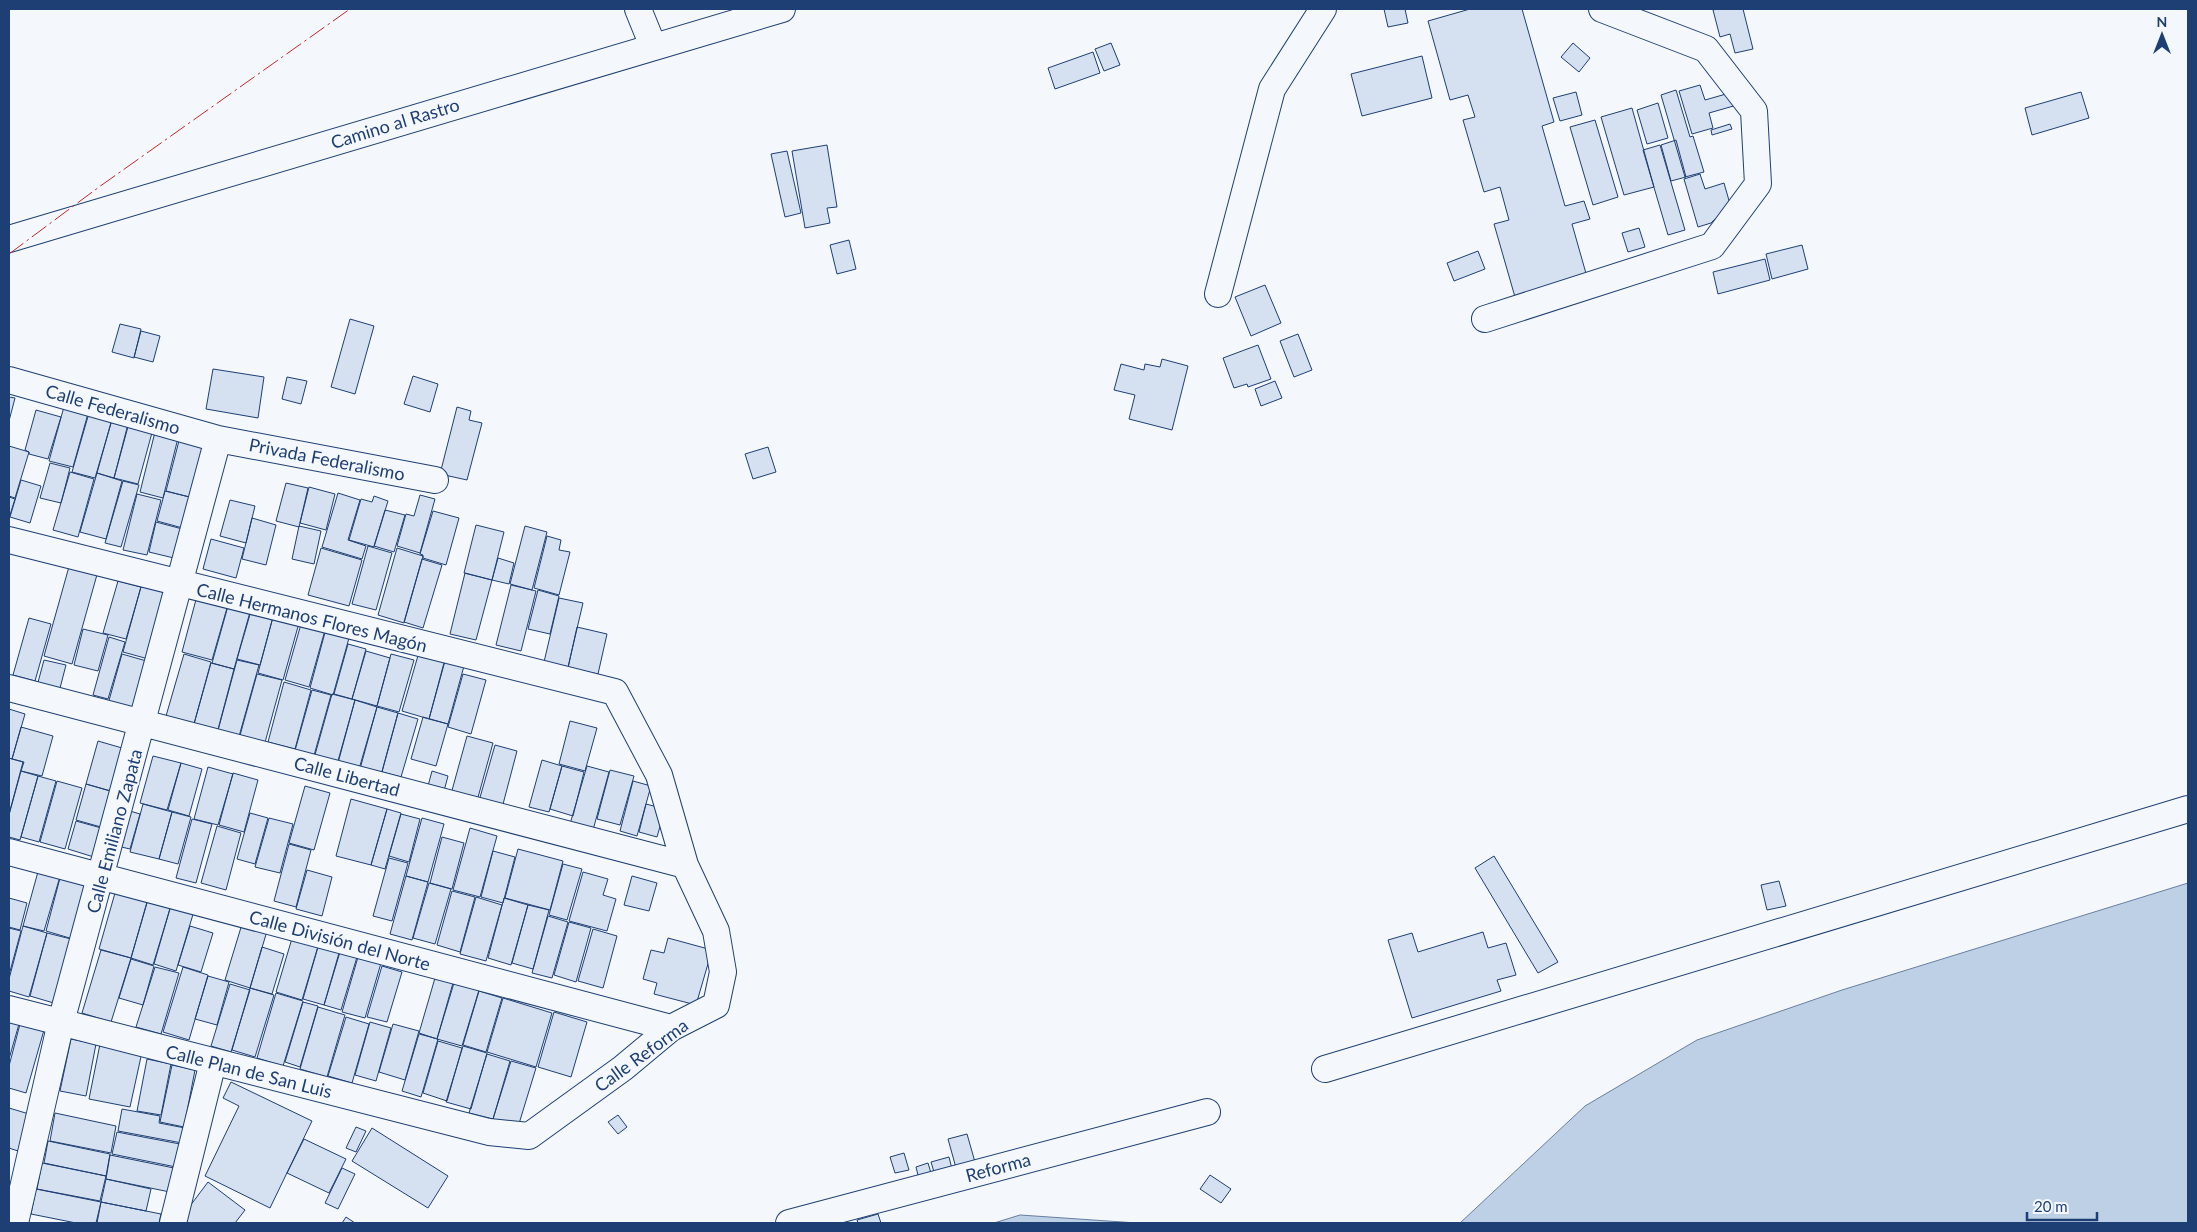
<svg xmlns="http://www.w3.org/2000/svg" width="2197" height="1232" font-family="Lato,sans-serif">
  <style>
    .water { fill: #bed0e5; stroke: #687fa3 }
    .building { fill: #d5e0f0; stroke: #1d3f73 }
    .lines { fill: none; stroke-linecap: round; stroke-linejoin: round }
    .minor-casing { stroke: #1d3f73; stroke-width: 28 }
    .minor { stroke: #f4f7fb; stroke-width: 26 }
    .power { stroke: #c62828; stroke-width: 1; stroke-dasharray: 18 4 2.5 4; stroke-linecap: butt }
    .labels { text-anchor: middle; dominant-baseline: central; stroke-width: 4; stroke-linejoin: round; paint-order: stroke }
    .street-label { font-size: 18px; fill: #1d3f73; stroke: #f4f7fb }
  </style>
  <rect width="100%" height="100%" fill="#f4f7fb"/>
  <path class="water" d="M2188,883V1223H1460L1585,1106L1697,1040L1842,990Z
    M1020,1215L1137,1223H994Z"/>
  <path class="building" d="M1384,9H1405L1408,23L1388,27Z
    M1470,9H1522L1554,122L1542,126L1565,206L1584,201L1590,219L1572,224L1587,277L1515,297L1494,224L1509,220L1500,187L1484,192L1463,120L1475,117L1468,95L1450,100L1428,21Z
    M1717,9H1743L1753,49L1735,53L1730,34L1720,37L1713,10Z
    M1111,43L1120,65L1104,71L1095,49Z
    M1573,43L1590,58L1579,72L1561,57Z
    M1093,52L1100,73L1055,89L1048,68Z
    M1422,56L1432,98L1362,116L1351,74Z
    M1700,85L1705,100L1733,92L1737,105L1709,113L1713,128L1692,134L1679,91Z
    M1676,90L1690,137L1693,136L1704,172L1685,177L1661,95Z
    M1576,92L1582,115L1560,121L1553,98Z
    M2081,92L2089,118L2032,135L2025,108Z
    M1658,103L1668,138L1647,144L1637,110Z
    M1632,108L1654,187L1624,195L1601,117Z
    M1595,120L1618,197L1593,205L1570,127Z
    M1730,124L1732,129L1712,135L1711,130Z
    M1676,140L1686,177L1671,181L1661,145Z
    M827,145L837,207L827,208L830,223L805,228L792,151Z
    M1660,145L1685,230L1668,235L1643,150Z
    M787,151L801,213L785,217L771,154Z
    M1700,174L1705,189L1724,183L1730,204L1711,223L1698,227L1684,179Z
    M1639,228L1645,247L1628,252L1622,233Z
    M849,240L856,269L837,274L830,245Z
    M1802,245L1808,269L1772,279L1766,254Z
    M1478,251L1485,269L1454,281L1447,263Z
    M1765,259L1770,280L1718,294L1713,272Z
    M1265,285L1281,323L1251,336L1235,297Z
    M350,319L374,326L355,394L331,387Z
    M120,324L141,329L134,358L112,352Z
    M141,331L160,336L153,362L134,357Z
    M1298,334L1312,370L1294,377L1280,341Z
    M1258,345L1271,379L1248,387L1247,384L1234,388L1223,358Z
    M1162,359L1188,366L1172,430L1129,419L1135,395L1114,390L1121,364L1144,370L1145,364L1160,367Z
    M213,369L264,377L258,418L206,409Z
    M413,376L438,384L430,412L404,404Z
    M287,377L307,381L301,404L282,399Z
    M1275,381L1282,398L1261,406L1255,389Z
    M9,397L15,398L9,421Z
    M65,403L89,410L73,467L49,461Z
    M91,406L114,413L95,478L72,472Z
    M457,407L471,411L469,420L482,423L467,480L440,474Z
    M36,410L61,417L48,459L29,454V452L25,450Z
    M112,419L128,424L114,478L97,473Z
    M129,423L153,429L138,484L114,478Z
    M156,428L179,434L163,498L140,492Z
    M181,433L212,441L197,499L166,491Z
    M9,446L29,452L15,498L9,496Z
    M768,447L776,472L753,479L745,454Z
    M50,463L70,468L61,503L40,498Z
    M70,472L94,479L78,537L53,530Z
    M97,473L122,481L106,539L80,532Z
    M21,480L41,486L30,523L10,517Z
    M123,481L139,485L121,547L105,543Z
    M286,483L308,488L299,527L276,521Z
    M309,487L335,494L326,530L300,523Z
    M165,491L198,499L190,530L157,521Z
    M338,493L360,500L348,540L366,546L362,559L322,547Z
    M137,494L161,500L147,555L123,550Z
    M420,495L435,499L420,553L397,546L406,514L414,516Z
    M374,496L388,501L374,547L349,540L361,499L372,502Z
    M9,497L15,499L9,518Z
    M230,500L255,506L246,543L220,536Z
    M385,510L405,515L394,552L374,546Z
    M433,511L459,518L446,565L423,558V555L420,554Z
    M252,518L276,525L266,565L242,559Z
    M156,522L190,531L182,560L149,552Z
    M476,525L504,532L492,580L464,573Z
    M299,526L321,531L314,564L292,559Z
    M525,526L547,532L532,590L510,584Z
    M547,536L561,540L559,550L570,552L559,595L534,588Z
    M211,539L244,548L236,578L203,569Z
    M368,546L392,553L376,610L352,604Z
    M321,548L362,560L349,606L308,595Z
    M397,548L423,556L404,623L378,615Z
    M498,558L514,563L509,584L492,580Z
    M422,559L442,565L423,628L404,622Z
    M70,563L98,571L72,664L44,656Z
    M465,573L492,580L476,640L450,634Z
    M118,581L141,587L126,639L103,633Z
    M142,583L171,590L152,660L123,652Z
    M511,585L536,591L521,651L496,645Z
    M538,590L559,596L550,634L528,629Z
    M198,592L229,601L212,660L182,652Z
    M559,598L583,603L568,667L544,662Z
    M228,606L250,612L234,669L212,663Z
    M251,611L273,617L260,665L237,659Z
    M273,617L299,623L283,680L258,673Z
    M303,617L327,623L309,687L285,680Z
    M29,618L51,624L35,681L13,675Z
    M327,625L351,631L333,695L310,688Z
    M577,627L607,634L598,674L568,668Z
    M83,629L108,635L98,671L74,665Z
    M109,637L125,642L108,699L93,695Z
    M348,644L366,649L352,699L334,694Z
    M366,651L390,658L377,706L352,699Z
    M419,652L445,659L429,719L402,711Z
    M122,654L150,662L137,712L108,704Z
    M184,654L211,662L194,724L166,716Z
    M391,654L414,660L399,712L377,706Z
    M44,660L66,665L59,692L37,686Z
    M237,660L259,665L238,740L217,734Z
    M445,661L464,666L448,724L429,719Z
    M211,663L234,669L216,737L192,731Z
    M257,674L282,680L264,746L239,739Z
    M463,674L486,680L471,734L448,727Z
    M284,682L311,690L295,749L268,742Z
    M312,690L331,695L313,759L294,754Z
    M332,694L355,700L336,768L313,762Z
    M355,700L377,707L359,769L338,763Z
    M377,707L398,713L381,775L360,769Z
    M9,709L25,714L12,759L9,758Z
    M398,713L418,719L401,777L382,772Z
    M423,717L448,724L436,766L411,759Z
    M570,721L597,728L585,771L559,764Z
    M21,727L53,736L42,776L21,771L24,762L12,759Z
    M467,736L493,743L477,801L451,794Z
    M98,741L129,750L117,793L86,784Z
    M495,745L517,751L502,808L479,801Z
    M153,756L181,763L167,810L140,803Z
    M9,758L23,762L9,814Z
    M542,760L562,766L549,812L529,807Z
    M181,763L202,769L189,816L168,810Z
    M562,766L584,772L573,816L550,809Z
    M587,766L609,772L593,830L570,824Z
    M208,767L233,774L218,825L194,819Z
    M610,770L634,776L620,825L597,819Z
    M21,771L38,776L20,840L9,837V815Z
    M432,771L448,776L444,791L428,786Z
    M233,773L258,780L244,832L219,825Z
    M38,776L56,781L39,842L21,837Z
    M57,781L82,788L65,849L40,842Z
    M633,781L651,786L637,836L620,831Z
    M86,784L118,793L108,829L76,820Z
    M305,786L330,793L314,850L289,843Z
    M351,799L387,809L371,865L336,856Z
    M143,804L172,812L159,859L130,852Z
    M646,804L665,809L657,837L639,832Z
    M123,809L140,814L130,849L113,845Z
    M387,809L401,813L385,869L371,865Z
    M172,812L191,817L178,864L159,859Z
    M250,813L268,818L255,864L237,859Z
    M401,814L420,819L409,862L389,856Z
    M269,818L293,824L280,873L255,867Z
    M422,818L444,824L428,882L406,876Z
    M192,819L212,824L196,883L176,878Z
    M76,821L105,829L97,858L68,849Z
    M217,826L241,833L226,890L201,883Z
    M470,828L497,836L480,897L453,890Z
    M442,837L464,843L452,889L430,883Z
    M289,844L311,850L296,907L274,901Z
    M518,849L563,861L550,910L505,898Z
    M493,851L515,857L503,903L481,897Z
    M1494,856L1558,962L1538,973L1475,868Z
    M389,858L408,863L392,921L373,916Z
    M563,864L582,869L567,920L549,915Z
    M39,868L61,873L44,931L23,926Z
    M307,870L332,877L322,916L296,909Z
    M583,872L608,879L603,895L616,899L607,931L569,921Z
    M406,876L428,882L412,940L390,934Z
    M632,876L657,883L649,911L624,905Z
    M60,878L87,885L73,939L46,931Z
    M1779,881L1786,906L1767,910L1761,885Z
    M429,883L451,889L435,944L413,938Z
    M452,891L475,897L460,952L437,945Z
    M115,893L147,902L131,958L99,949Z
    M149,896L172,902L153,965L131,958Z
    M476,897L502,905L486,961L460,954Z
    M9,898L27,903L20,930L9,927Z
    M504,898L528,905L511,965L488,958Z
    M171,905L194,911L176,971L154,964Z
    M528,905L549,910L533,969L512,963Z
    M548,916L568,922L552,978L532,973Z
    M569,922L591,928L576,982L554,975Z
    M242,924L267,931L250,988L225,980Z
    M23,926L47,933L29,997L9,991V979Z
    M190,926L213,933L201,972L178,965Z
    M9,928L21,931L9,975Z
    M593,929L617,936L603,988L578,981Z
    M1483,932L1488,948L1506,943L1516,975L1497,980L1501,991L1412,1018L1388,940L1412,933L1418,952Z
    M47,933L75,940L57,1004L30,996Z
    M293,935L319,943L302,1000L276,992Z
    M668,938L712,950L696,1005L654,994L657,983L643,979L651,950L664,953Z
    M320,940L341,946L324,1005L303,999Z
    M262,947L284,954L272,994L250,988Z
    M101,950L131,958L111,1022L82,1013Z
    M340,952L357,957L341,1010L324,1005Z
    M358,957L381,963L365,1018L342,1012Z
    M131,959L154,966L143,1005L119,998Z
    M382,966L402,972L387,1022L367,1017Z
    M155,967L179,973L161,1034L136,1027Z
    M183,967L208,975L189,1040L163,1032Z
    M208,976L229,982L217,1025L195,1019Z
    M435,978L453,983L437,1039L419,1033Z
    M454,983L479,990L462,1046L437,1039Z
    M230,984L250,990L231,1052L211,1046Z
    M250,988L274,995L255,1057L232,1050Z
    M479,991L502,998L486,1052L463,1045Z
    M276,993L303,1001L283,1066L257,1058Z
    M503,998L552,1013L536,1067L487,1052Z
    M303,1002L318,1006L300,1067L285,1062Z
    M318,1007L345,1015L327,1077L300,1069Z
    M554,1012L587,1022L571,1077L538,1067Z
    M346,1017L369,1024L352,1083L328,1076Z
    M9,1022L19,1024L9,1059Z
    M370,1022L391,1028L376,1081L355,1075Z
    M20,1024L44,1030L26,1093L9,1088V1066Z
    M393,1024L419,1031L405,1080L379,1072Z
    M419,1034L438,1039L421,1097L402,1091Z
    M71,1039L96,1044L86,1096L60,1091Z
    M438,1041L462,1048L447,1101L423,1093Z
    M100,1044L142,1052L130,1107L89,1099Z
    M463,1046L487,1053L471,1109L446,1102Z
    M487,1054L510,1061L493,1119L469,1113Z
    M147,1059L171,1064L161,1115L137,1111Z
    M511,1061L536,1068L518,1127L493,1119Z
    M172,1065L195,1070L184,1127L160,1122Z
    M231,1082L312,1121L270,1208L205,1176L239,1106L223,1098Z
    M9,1108L29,1114L18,1151L9,1148Z
    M122,1109L160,1116L159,1123L185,1128L182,1143L118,1131Z
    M55,1113L116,1126L111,1153L50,1141Z
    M618,1115L627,1127L618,1134L608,1122Z
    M356,1127L366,1131L356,1152L346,1148Z
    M372,1128L448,1176L428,1208L352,1161Z
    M117,1132L180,1144L176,1167L112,1154Z
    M967,1134L977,1169L958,1175L948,1139Z
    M304,1139L346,1159L329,1193L287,1173Z
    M48,1141L110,1154L106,1176L44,1163Z
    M904,1153L909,1170L895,1173L890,1157Z
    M110,1155L174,1168L170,1192L106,1179Z
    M949,1157L954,1177L937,1182L931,1162Z
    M42,1163L106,1176L100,1201L37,1189Z
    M928,1163L934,1183L921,1187L916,1167Z
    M342,1168L355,1174L338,1209L325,1203Z
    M1210,1175L1231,1189L1221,1203L1200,1189Z
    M106,1179L151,1189L146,1211L101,1202Z
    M208,1182L245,1210L235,1223H188L181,1218Z
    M36,1189L101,1202L96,1223H76L31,1214Z
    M101,1202L161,1214L159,1223H97Z
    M878,1214L881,1223H858L857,1220Z
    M346,1217L355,1223H342Z"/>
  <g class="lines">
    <g class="minor-casing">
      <path id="minor" d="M638,9L653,46
        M9,239L782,9
        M1218,294L1272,89L1323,9
        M1485,319L1712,246L1758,184L1754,111L1706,49L1602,9
        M9,380L218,439L435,480
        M9,540L615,692L659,775L685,865L716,931L723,972L716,1005L671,1028L623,1068L529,1136L489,1132L9,1009
        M9,688L685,865
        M9,852L671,1028
        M1325,1069L2188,809
        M15,1223L61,1022L218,439
        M173,1223L213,1062
        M789,1223L1207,1112"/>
    </g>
    <use href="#minor" class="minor"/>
    <path class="power" d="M9,254L99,187L350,9"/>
  </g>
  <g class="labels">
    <g class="street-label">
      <text transform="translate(395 123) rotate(-17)">Camino al Rastro</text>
      <text transform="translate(113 409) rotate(16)">Calle Federalismo</text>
      <text transform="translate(327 459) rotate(11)">Privada Federalismo</text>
      <text transform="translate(312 617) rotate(14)">Calle Hermanos Flores Magón</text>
      <text transform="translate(347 776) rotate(15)">Calle Libertad</text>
      <text transform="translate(114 831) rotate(-75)">Calle Emiliano Zapata</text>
      <text transform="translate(340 940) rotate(15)">Calle División del Norte</text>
      <text transform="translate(641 1055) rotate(-36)">Calle Reforma</text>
      <text transform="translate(249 1071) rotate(14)">Calle Plan de San Luis</text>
      <text transform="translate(998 1167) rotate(-15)">Reforma</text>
    </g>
  </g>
  <rect width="2197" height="1232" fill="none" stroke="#1d3f73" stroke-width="20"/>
  <g transform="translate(2162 35)" stroke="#f4f7fb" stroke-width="4" paint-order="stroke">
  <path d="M0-4L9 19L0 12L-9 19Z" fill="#1d3f73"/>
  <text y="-8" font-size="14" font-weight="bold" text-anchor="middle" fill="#1d3f73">N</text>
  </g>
  <path d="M2027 1212v8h70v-8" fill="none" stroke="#1d3f73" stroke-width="2.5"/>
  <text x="2034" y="1212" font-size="15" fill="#1d3f73" stroke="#f4f7fb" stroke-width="4" paint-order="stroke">20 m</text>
</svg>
